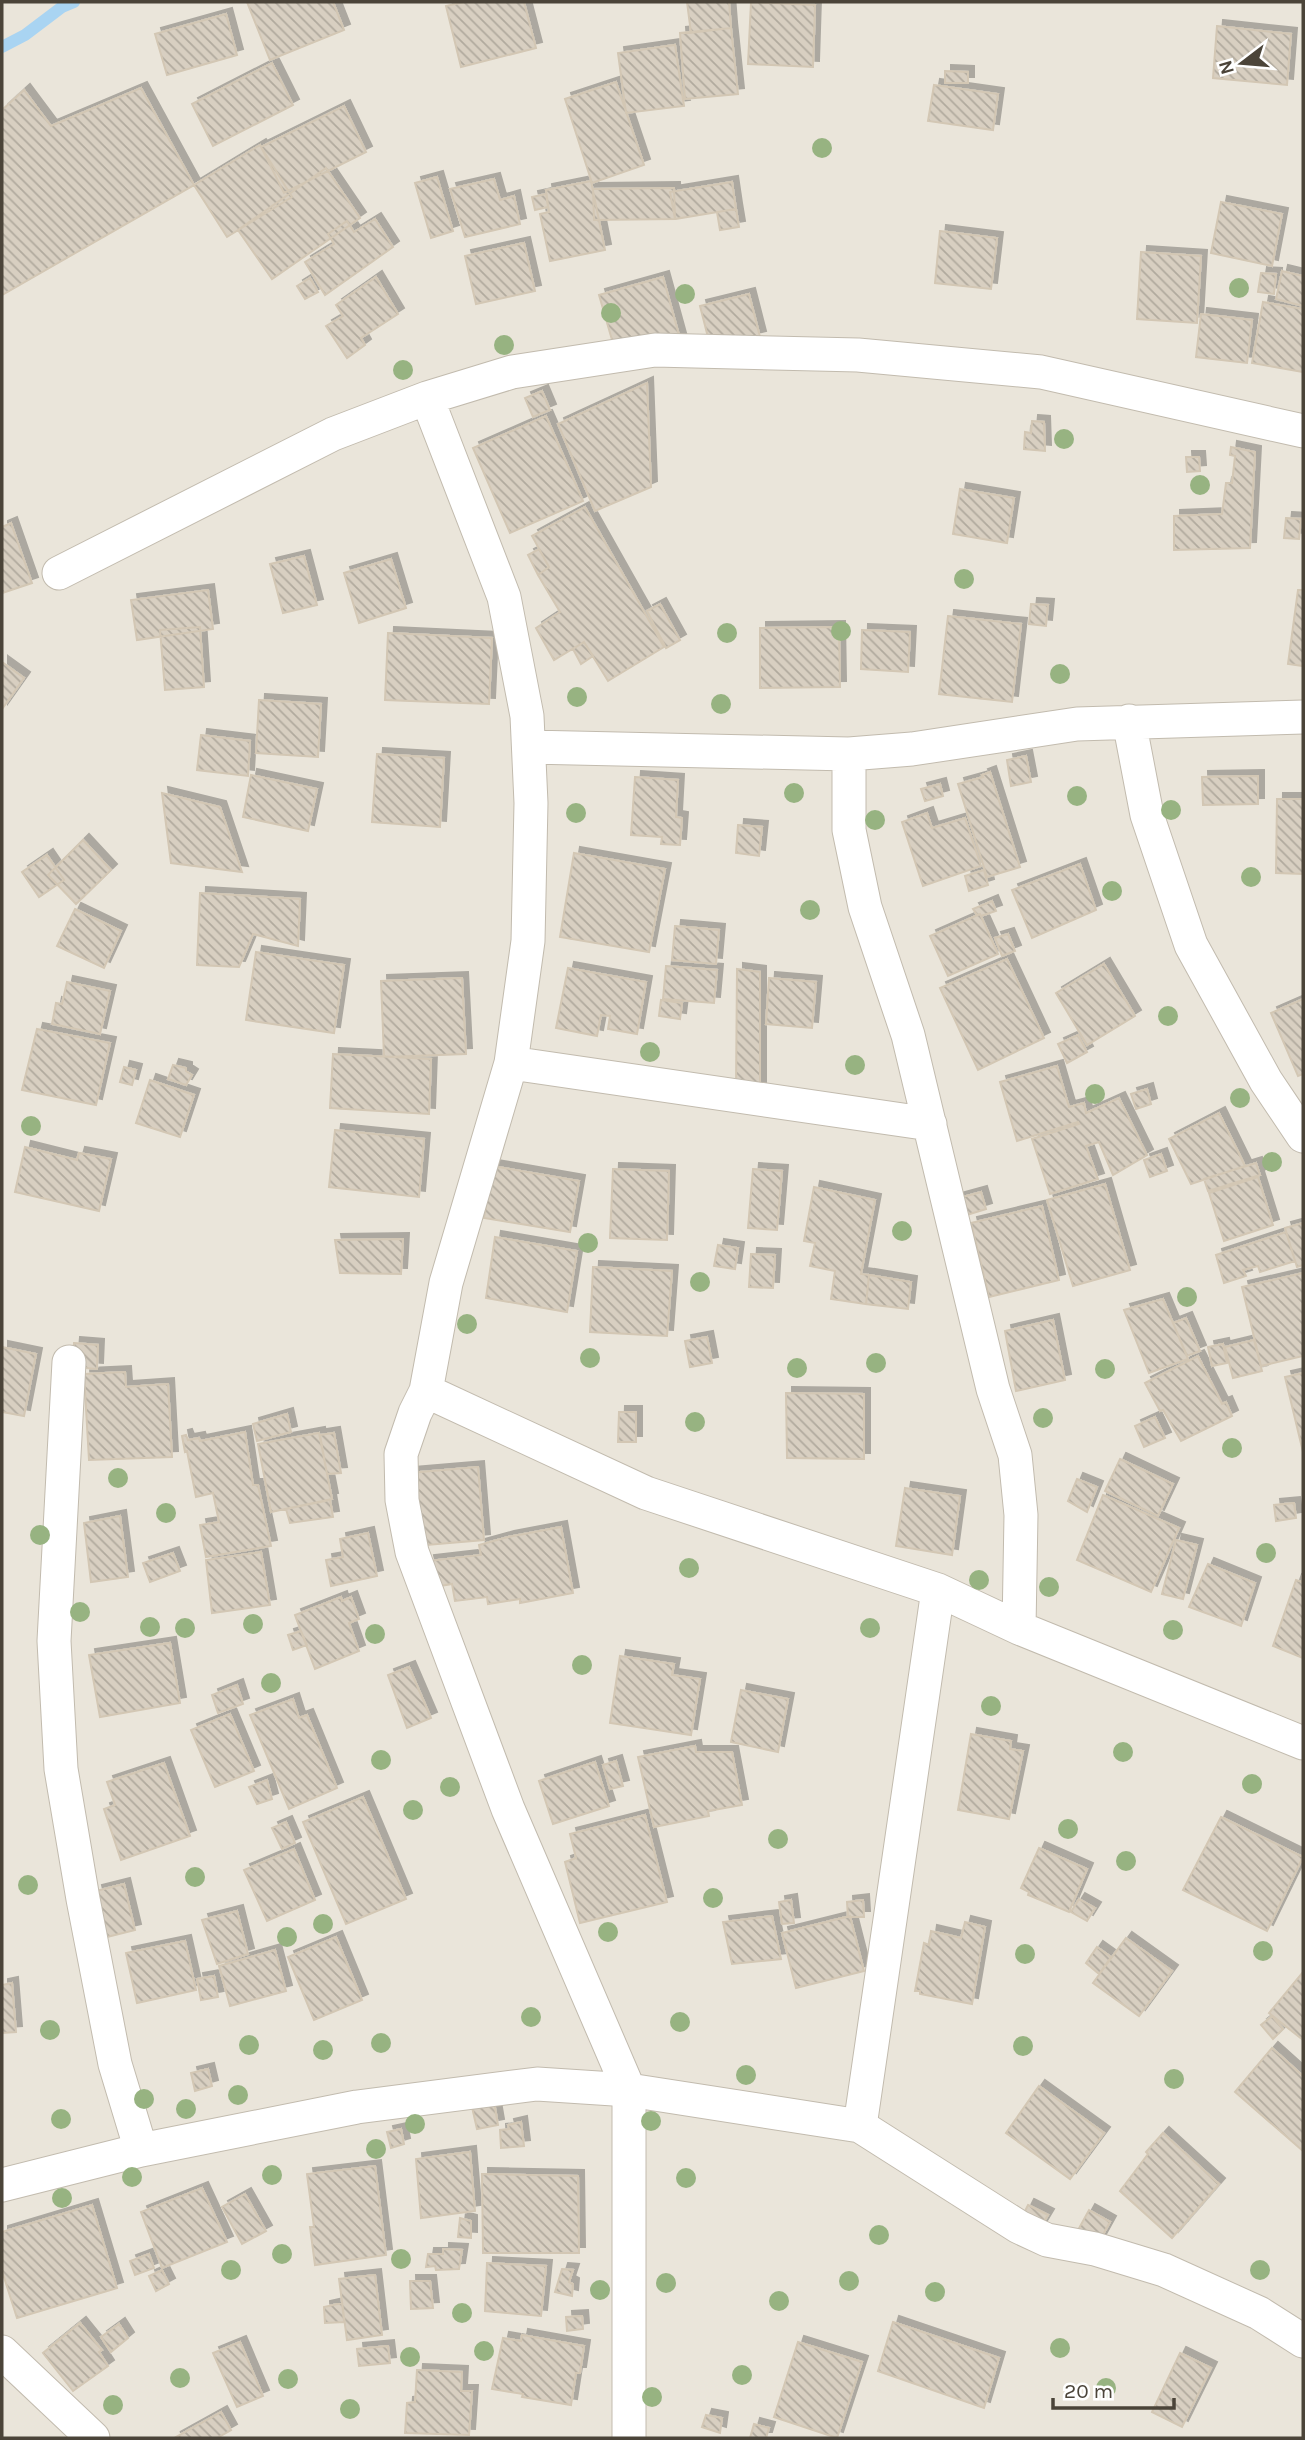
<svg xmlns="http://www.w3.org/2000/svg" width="1305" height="2440" font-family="Karla,sans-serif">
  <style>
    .residential { fill: #eae5da }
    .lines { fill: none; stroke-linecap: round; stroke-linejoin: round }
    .stream { stroke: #a9d4f2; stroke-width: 12 }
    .building { fill: url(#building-back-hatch); stroke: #d3c7b4; stroke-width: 2; filter: url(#shadow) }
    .street-casing { stroke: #c2bbae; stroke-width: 35 }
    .street { stroke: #fff; stroke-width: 33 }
    .tree { fill: #97b381 }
  </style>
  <defs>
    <pattern id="building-back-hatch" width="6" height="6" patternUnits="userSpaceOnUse" patternTransform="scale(1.75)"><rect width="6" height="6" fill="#d8cfc1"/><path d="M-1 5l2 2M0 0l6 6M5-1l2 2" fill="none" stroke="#b1aa9e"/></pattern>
    <filter id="shadow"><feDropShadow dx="6" dy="-6" stdDeviation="0" flood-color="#0004"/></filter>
  </defs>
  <rect width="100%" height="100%" fill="#f6f3ec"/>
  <path class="residential" d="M2,2H1303V2438H2Z"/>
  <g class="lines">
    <path class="stream" d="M2,47L25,35L62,7L74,2"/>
  </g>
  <path class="building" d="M247,2H333L344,30L270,60Z
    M464,2H524L536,48L461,67L446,6Z
    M687,2H729L731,28L691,33Z
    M751,2L815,5L813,67L748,64Z
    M226,14L237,55L167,75L155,34Z
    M1217,26L1291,34L1287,85L1213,78Z
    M731,28L738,94L685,99L680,33Z
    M675,45L684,106L626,113L618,53Z
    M272,63L293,105L213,146L192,104Z
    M945,71L968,72V83H945Z
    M616,82L644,165L592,183L565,99Z
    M934,85L998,94L993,130L928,121Z
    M141,88L194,185L2,295V110L24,90L51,126Z
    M344,106L366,152L284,193L261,147Z
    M260,145L292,197L227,237L194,185Z
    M326,168L360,218L272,279L238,230Z
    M437,177L453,231L431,238L415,183Z
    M494,179L500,200L514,196L520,224L465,237L450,189Z
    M591,181L605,250L550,261L540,214L549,212L546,190Z
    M732,182L736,209L675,219L670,192Z
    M674,188L675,219L594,220L593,189Z
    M546,194L548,207L535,210L532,197Z
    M1221,202L1282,214L1272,266L1211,253Z
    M736,209L739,227L720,230L717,212Z
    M375,219L393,247L325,295L305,262L334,244L328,234L347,221L354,232Z
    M940,231L997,238L991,289L935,283Z
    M524,243L535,291L476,304L465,256Z
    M1141,252L1201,256L1197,323L1137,319Z
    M1282,271L1303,276V306L1276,299Z
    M1261,273L1276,274L1274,294L1258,292Z
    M376,277L398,314L361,338L365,345L347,358L326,326L343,316L336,305Z
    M663,277L682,346L619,364L599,295Z
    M310,278L318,292L305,299L297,286Z
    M749,294L760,337L711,349L700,306Z
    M1263,302L1303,309V372L1252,363Z
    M1201,314L1252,320L1247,363L1196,357Z
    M647,383L651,487L595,511L558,424Z
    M542,391L550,410L533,417L525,398Z
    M546,416L583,501L510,533L473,448Z
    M1032,421L1044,422L1045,451L1024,449L1025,432L1031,433Z
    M1231,447L1255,452L1250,548L1174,550V516L1222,514L1226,483H1232L1235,456L1230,455Z
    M1186,457H1199L1200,471L1187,472Z
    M960,489L1014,498L1007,543L953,534Z
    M585,507L664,647L608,681L584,642L554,660L536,628L560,612L538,575L549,567L532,536Z
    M1286,518L1301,519L1299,539L1284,538Z
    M11,523L32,583L2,593V527Z
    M539,549L549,567L538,575L528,555Z
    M304,556L317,605L283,613L270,564Z
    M391,559L406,608L359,623L344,573Z
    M208,590L213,629L137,640L131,600Z
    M1298,590H1303V666L1288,664Z
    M660,604L680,640L666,648L647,611Z
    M1031,604L1048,605L1046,626L1029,624Z
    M948,616L1021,624L1012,702L939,694Z
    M200,627L204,687L165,690L160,630Z
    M839,627L840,687L760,688V628Z
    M862,630L910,632L908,672L861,669Z
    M388,633L492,638L489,704L385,700Z
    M584,642L593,656L581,664L573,649Z
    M2,662L24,678L2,709Z
    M259,700L321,704L318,757L256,753Z
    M201,735L250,741L248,776L197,770Z
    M377,754L444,758L440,827L372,822Z
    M1026,756L1031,782L1011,786L1007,760Z
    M990,772L1020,867L987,877L958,784L983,777L982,775Z
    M251,775L317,789L308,831L243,817Z
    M1258,776V804L1203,805L1202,777Z
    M635,777L678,780L676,817L682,818L680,845L661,844L662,837L631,835Z
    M940,784L943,796L925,801L921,789Z
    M162,793L220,807L242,872L171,863Z
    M1277,799H1303V874L1276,873Z
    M927,813L932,828L965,818L981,866L923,886L902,822Z
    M738,825L762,827L759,856L736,853Z
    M83,840L111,870L76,904L48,875Z
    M574,853L665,869L649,952L560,937Z
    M47,855L64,880L39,897L22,872Z
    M1080,864L1096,910L1032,938L1012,890Z
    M984,870L988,885L969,891L965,876Z
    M200,893L300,899L298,946L253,934L239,967L197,965Z
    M992,901L996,911L981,916L980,914L977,915L973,909Z
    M75,909L121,931L104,968L57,946Z
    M980,914L998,954L948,976L930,936Z
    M675,926L719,930L716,964L672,960Z
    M1008,934L1015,951L1002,956L995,938Z
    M256,952L344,965L334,1033L246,1020Z
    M1007,959L1044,1038L978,1070L940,988Z
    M1104,964L1135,1016L1087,1045L1056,993Z
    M666,966L717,970L714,1003L663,999Z
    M568,968L646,982L637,1034L608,1029L610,1016L601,1015L597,1036L556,1028Z
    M737,969L760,972V1088L736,1089Z
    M462,978L466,1054L384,1057L381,981Z
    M769,978L816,982L812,1028L766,1024Z
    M67,982L110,991L100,1034L52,1024L56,1003L62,1004Z
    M1303,999V1074L1298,1076L1271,1013Z
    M661,1000L682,1003L680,1019L659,1016Z
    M37,1029L110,1043L96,1105L22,1090Z
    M1078,1035L1087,1052L1067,1063L1058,1044Z
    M333,1054L431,1059L429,1114L330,1108Z
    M173,1065L186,1068V1071L192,1075L186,1085L168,1079Z
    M1057,1066L1069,1107L1084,1103L1086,1113L1119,1098L1147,1155L1113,1175L1099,1142L1086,1146L1098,1179L1050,1194L1032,1139L1079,1124L1078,1122L1017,1141L1000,1082Z
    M124,1067L136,1070L132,1085L120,1082Z
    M150,1080L194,1095L180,1137L136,1123Z
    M1147,1089L1151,1104L1136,1109L1131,1094Z
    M1219,1113L1245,1166L1191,1184L1169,1139Z
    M335,1130L424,1139L419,1197L329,1187Z
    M25,1147L77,1160L79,1153L111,1159L99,1211L15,1192Z
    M1161,1154L1167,1171L1150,1177L1144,1160Z
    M1256,1163L1260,1175L1208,1191L1204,1179Z
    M492,1166L579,1181L570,1232L484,1218Z
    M613,1169L669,1171L667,1240L610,1238Z
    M753,1169L782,1171L777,1230L748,1228Z
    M1258,1177L1273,1225L1224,1241L1209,1193Z
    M1105,1184L1130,1270L1073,1286L1047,1200Z
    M814,1187L875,1200L861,1274L869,1275L866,1304L831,1299L835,1271L810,1266L815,1243L804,1241Z
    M981,1192L986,1209L957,1218L952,1200Z
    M1042,1206L1059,1280L989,1297L971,1223Z
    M1303,1223V1265L1297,1267L1285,1228Z
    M1286,1232L1295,1261L1260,1272L1258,1266L1243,1270L1246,1276L1224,1283L1216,1255Z
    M495,1237L577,1251L567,1312L486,1298Z
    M403,1239L401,1274L340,1273L335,1240Z
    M718,1245L738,1248L735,1269L714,1266Z
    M751,1254L775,1255L773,1288L749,1287Z
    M593,1267L672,1271L667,1336L590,1332Z
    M1303,1273V1356L1261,1366L1242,1287Z
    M869,1275L911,1282L908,1309L866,1304Z
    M1163,1299L1188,1359L1149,1373L1124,1310Z
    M1186,1318L1200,1351L1187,1356L1173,1323Z
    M1053,1320L1065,1380L1016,1391L1005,1331Z
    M707,1337L712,1363L690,1367L685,1341Z
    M1254,1340L1262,1371L1233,1378L1225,1347Z
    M74,1343L98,1345L97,1369L72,1367Z
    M1223,1344L1227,1363L1212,1366L1208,1347Z
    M2,1347L36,1354L24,1416L2,1412Z
    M1198,1356L1222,1404L1226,1402L1232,1416L1181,1441L1163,1410L1160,1411L1145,1383Z
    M125,1372L126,1387L168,1384L172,1457L89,1460L84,1374Z
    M1303,1373V1452L1285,1377Z
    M786,1393L864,1394V1459L787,1458Z
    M619,1412H636V1442H618Z
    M287,1414L291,1432L257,1441L253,1424Z
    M1155,1417L1165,1438L1144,1447L1135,1426Z
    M245,1432L253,1485H258L271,1546L206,1557L200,1525L219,1522L213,1493L196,1497L187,1451L185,1452L182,1436L186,1435L188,1440L199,1438L200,1441Z
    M319,1433L332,1499L271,1512L258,1444Z
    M334,1433L341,1473L327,1474L320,1435Z
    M1120,1459L1173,1484L1158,1516L1105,1491Z
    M478,1467L484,1540L415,1546L409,1473Z
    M1077,1479L1097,1487L1087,1512L1068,1501Z
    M905,1488L960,1496L952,1555L896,1546Z
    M1103,1495L1179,1528L1151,1592L1077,1560Z
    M330,1500L333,1517L290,1523L286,1509Z
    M1294,1503L1296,1518L1276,1521L1274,1505Z
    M120,1516L128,1577L91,1582L84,1523Z
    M561,1527L573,1593L520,1603V1599L488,1604L487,1597L455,1601L452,1584L434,1587L428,1561L481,1555L479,1545L508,1537Z
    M368,1533L377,1576L331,1586L326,1560L343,1557L340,1539Z
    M1176,1540L1197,1545L1183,1599L1162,1594Z
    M261,1552L270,1605L212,1613L206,1560Z
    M173,1553L180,1571L150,1582L143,1563Z
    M1208,1564L1255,1583L1241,1626L1189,1607Z
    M1303,1574V1658L1273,1646L1296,1580L1302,1582Z
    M341,1597L342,1601L351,1597L359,1619L349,1623L359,1651L315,1669L295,1615Z
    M301,1631L307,1645L293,1650L288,1635Z
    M170,1643L180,1703L100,1717L89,1655Z
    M620,1656L674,1664L672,1675L700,1679L691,1735L610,1723Z
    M409,1667L431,1718L407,1728L388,1675Z
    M237,1685L243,1704L218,1713L212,1695Z
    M741,1690L788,1699L778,1752L731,1742Z
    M293,1699L299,1718L307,1715L337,1788L289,1809L250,1715Z
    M230,1714L254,1771L215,1787L191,1730Z
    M971,1734L1011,1741L1010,1749L1023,1751L1009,1819L958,1810Z
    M695,1746L696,1752H732L742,1805L708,1811L709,1816L654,1827L638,1757Z
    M616,1761L623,1786L610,1789L603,1765Z
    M595,1762L609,1806L553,1824L539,1781Z
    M164,1763L190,1836L121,1860L104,1809L115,1805L107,1782Z
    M267,1780L272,1799L257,1804L249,1787Z
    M363,1797L406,1899L346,1924L303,1822Z
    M645,1815L667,1902L580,1923L565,1862L576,1858L570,1834Z
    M1221,1817L1303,1857L1267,1931L1183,1890Z
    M286,1822L295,1843L282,1849L272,1828Z
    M1039,1848L1087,1869L1069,1912L1028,1895L1029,1892L1021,1888Z
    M294,1849L315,1900L267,1921L244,1870Z
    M124,1884L135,1930L107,1937L96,1891Z
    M1079,1899L1095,1908L1087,1921L1071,1912Z
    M791,1900L794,1923L782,1924L779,1902Z
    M863,1900L864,1917H848L847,1902Z
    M237,1911L248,1954L217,1964L202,1920Z
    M772,1916L781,1959L732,1964L723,1922Z
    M850,1916L864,1971L796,1988L782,1933Z
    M965,1922L985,1927L972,2004L920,1994V1991H915L924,1943L929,1945L931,1931L961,1938Z
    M336,1937L362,2000L314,2020L288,1957Z
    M1126,1938L1172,1971L1139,2016L1093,1983Z
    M185,1941L196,1990L137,2003L126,1953Z
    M1097,1947L1111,1957L1099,1974L1086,1963Z
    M275,1950L286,1991L230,2006L219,1966Z
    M1303,1972V2040L1269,2013Z
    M214,1976L218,1997L201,2000L197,1979Z
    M12,1983L16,2032L2,2033V1985Z
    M1272,2016L1283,2029L1273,2039L1261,2025Z
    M1272,2048L1303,2076V2151L1235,2092Z
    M208,2069L212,2086L195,2091L191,2073Z
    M1039,2086L1104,2133L1070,2179L1006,2133Z
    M494,2102L498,2125L477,2129L472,2107Z
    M521,2122L524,2146L501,2148L500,2130L509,2129L508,2125Z
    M401,2129L404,2144L391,2148L387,2132Z
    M1163,2133L1219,2184L1172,2238L1120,2191L1148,2154L1146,2152Z
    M470,2152L475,2211L421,2218L416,2159Z
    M375,2166L386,2255L315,2265L310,2227H314L307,2174Z
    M482,2174L578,2176L579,2253H483Z
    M202,2188L227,2242L162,2268L141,2212Z
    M245,2194L266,2231L242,2244L222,2207Z
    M92,2205L117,2288L17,2318L2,2271V2232Z
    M1028,2205L1048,2215L1039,2230L1020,2221Z
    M1089,2210L1110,2222L1099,2242L1078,2230Z
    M460,2218L471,2221V2238L458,2237Z
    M443,2249L462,2250L459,2269L436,2270L435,2266L426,2267L428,2254H443Z
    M149,2254L154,2268L135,2275L130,2261Z
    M487,2263L546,2266L541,2316L485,2311Z
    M562,2269L573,2270L569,2282L573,2284L572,2296L555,2292Z
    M162,2270L169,2284L156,2291L149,2276Z
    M375,2275L382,2335L347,2340L339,2279Z
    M410,2281H430L433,2308L411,2309Z
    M342,2303L344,2322L325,2323L324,2307Z
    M582,2316L583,2329L567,2331L566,2317Z
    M893,2322L999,2358L984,2408L878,2371Z
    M80,2323L102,2350L99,2352L108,2366L73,2391L43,2353Z
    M119,2324L128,2338L111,2352L101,2337Z
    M522,2335L584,2346L580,2373H576L571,2405L522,2397L523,2394L492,2389L503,2338L521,2341Z
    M240,2342L263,2396L237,2407L213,2353Z
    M798,2342L862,2362L837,2438L774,2417Z
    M388,2346L390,2363L359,2366L357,2349Z
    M1180,2353L1211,2368L1182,2427L1152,2412Z
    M417,2370L462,2372L461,2391H472L469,2435L405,2433L407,2403L415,2402Z
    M221,2412L231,2430L217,2438H174Z
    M706,2415L722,2418L720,2433L702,2427Z
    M754,2424L769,2428L766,2438H750Z"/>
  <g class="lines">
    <g class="street-casing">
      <path id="street" d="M59,573L333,434L427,398L512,372L655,350L858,355L1041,372L1303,431
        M1129,721L1147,815L1191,945L1266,1081L1303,1136
        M529,747L849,754
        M511,1063L930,1124
        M69,1362L54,1641L61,1769L83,1899L115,2064L141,2150
        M426,1391L446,1283L511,1063L528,941L531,803L527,716L504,597L427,398
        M1019,1628L1021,1515L1015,1455L993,1389L908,1035L865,907L849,830V754L912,749L1077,724L1303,717
        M860,2126L938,1590
        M2,2185L141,2150L357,2107L537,2084L629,2090L860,2126L1019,2227L1047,2240L1095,2249L1164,2270L1259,2313L1303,2341
        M2,2352L93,2438
        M629,2438V2090L508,1809L412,1552L402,1500L401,1454L415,1413L426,1391L646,1493L938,1590L1019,1628L1303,1743"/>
    </g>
    <use href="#street" class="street"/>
  </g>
  <g class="tree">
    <circle cx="822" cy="148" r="10"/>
    <circle cx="1239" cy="288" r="10"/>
    <circle cx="685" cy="294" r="10"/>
    <circle cx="611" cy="313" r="10"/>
    <circle cx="504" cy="345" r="10"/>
    <circle cx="403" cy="370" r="10"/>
    <circle cx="1064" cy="439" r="10"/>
    <circle cx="1200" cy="485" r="10"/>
    <circle cx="964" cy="579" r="10"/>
    <circle cx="841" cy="631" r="10"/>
    <circle cx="727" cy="633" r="10"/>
    <circle cx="1060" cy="674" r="10"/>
    <circle cx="577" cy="697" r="10"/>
    <circle cx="721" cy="704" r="10"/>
    <circle cx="794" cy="793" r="10"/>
    <circle cx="1077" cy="796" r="10"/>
    <circle cx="1171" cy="810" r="10"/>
    <circle cx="576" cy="813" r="10"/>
    <circle cx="875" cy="820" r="10"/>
    <circle cx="1251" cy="877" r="10"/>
    <circle cx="1112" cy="891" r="10"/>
    <circle cx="810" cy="910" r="10"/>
    <circle cx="1168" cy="1016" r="10"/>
    <circle cx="650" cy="1052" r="10"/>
    <circle cx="855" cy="1065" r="10"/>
    <circle cx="1095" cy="1094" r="10"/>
    <circle cx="1240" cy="1098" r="10"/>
    <circle cx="31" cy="1126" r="10"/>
    <circle cx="1272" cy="1162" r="10"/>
    <circle cx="902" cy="1231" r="10"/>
    <circle cx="588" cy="1243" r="10"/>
    <circle cx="700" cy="1282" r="10"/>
    <circle cx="1187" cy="1297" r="10"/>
    <circle cx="467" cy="1324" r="10"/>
    <circle cx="590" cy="1358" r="10"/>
    <circle cx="876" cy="1363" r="10"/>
    <circle cx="797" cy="1368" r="10"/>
    <circle cx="1105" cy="1369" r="10"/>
    <circle cx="1043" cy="1418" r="10"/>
    <circle cx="695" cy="1422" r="10"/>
    <circle cx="1232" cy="1448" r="10"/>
    <circle cx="118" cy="1478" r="10"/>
    <circle cx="166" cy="1513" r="10"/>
    <circle cx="40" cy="1535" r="10"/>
    <circle cx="1266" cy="1553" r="10"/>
    <circle cx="689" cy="1568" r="10"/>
    <circle cx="979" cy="1580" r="10"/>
    <circle cx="1049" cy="1587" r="10"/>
    <circle cx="80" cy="1612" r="10"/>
    <circle cx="253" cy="1624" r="10"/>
    <circle cx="150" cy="1627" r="10"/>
    <circle cx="185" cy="1628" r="10"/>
    <circle cx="870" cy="1628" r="10"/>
    <circle cx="1173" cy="1630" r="10"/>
    <circle cx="375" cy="1634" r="10"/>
    <circle cx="582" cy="1665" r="10"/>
    <circle cx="271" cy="1683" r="10"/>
    <circle cx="991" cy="1706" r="10"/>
    <circle cx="1123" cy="1752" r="10"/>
    <circle cx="381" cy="1760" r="10"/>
    <circle cx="1252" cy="1784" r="10"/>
    <circle cx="450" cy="1787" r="10"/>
    <circle cx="413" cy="1810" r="10"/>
    <circle cx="1068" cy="1829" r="10"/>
    <circle cx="778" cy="1839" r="10"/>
    <circle cx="1126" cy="1861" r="10"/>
    <circle cx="195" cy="1877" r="10"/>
    <circle cx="28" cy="1885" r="10"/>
    <circle cx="713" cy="1898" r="10"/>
    <circle cx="323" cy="1924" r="10"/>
    <circle cx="608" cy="1932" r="10"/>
    <circle cx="287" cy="1937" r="10"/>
    <circle cx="1263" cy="1951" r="10"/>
    <circle cx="1025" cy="1954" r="10"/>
    <circle cx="531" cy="2017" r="10"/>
    <circle cx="680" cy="2022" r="10"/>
    <circle cx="50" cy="2030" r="10"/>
    <circle cx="381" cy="2043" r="10"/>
    <circle cx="249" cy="2045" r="10"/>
    <circle cx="1023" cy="2046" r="10"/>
    <circle cx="323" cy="2050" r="10"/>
    <circle cx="746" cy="2075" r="10"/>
    <circle cx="1174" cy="2079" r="10"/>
    <circle cx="238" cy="2095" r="10"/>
    <circle cx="144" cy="2099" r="10"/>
    <circle cx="186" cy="2109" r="10"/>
    <circle cx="61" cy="2119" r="10"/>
    <circle cx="651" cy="2121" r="10"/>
    <circle cx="415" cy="2124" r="10"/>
    <circle cx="376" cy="2149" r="10"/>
    <circle cx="272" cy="2175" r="10"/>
    <circle cx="132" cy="2177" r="10"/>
    <circle cx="686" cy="2178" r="10"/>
    <circle cx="62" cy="2198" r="10"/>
    <circle cx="879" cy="2235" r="10"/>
    <circle cx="282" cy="2254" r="10"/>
    <circle cx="401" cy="2259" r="10"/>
    <circle cx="231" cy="2270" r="10"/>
    <circle cx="1260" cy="2270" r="10"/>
    <circle cx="849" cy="2281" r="10"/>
    <circle cx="666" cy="2283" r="10"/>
    <circle cx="600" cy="2290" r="10"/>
    <circle cx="935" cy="2292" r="10"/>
    <circle cx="779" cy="2301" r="10"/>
    <circle cx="462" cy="2313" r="10"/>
    <circle cx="1060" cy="2348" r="10"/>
    <circle cx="484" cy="2351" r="10"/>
    <circle cx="410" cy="2357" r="10"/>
    <circle cx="742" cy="2375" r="10"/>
    <circle cx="180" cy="2378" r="10"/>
    <circle cx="288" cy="2379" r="10"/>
    <circle cx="1106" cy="2388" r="10"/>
    <circle cx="652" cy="2397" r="10"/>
    <circle cx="113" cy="2405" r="10"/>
    <circle cx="350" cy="2409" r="10"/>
  </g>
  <rect width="1305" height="2440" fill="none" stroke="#4b4439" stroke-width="7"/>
  <g transform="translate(1242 63) rotate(254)" stroke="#ffffff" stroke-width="5" paint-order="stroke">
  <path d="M0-5L12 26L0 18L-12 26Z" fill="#4b4439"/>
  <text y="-10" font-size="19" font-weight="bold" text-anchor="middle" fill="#4b4439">N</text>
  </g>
  <path d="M1053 2398v10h121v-10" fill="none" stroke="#4b4439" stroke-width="3.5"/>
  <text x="1064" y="2398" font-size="21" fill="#4b4439" stroke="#ffffff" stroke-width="5" paint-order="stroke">20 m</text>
</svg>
